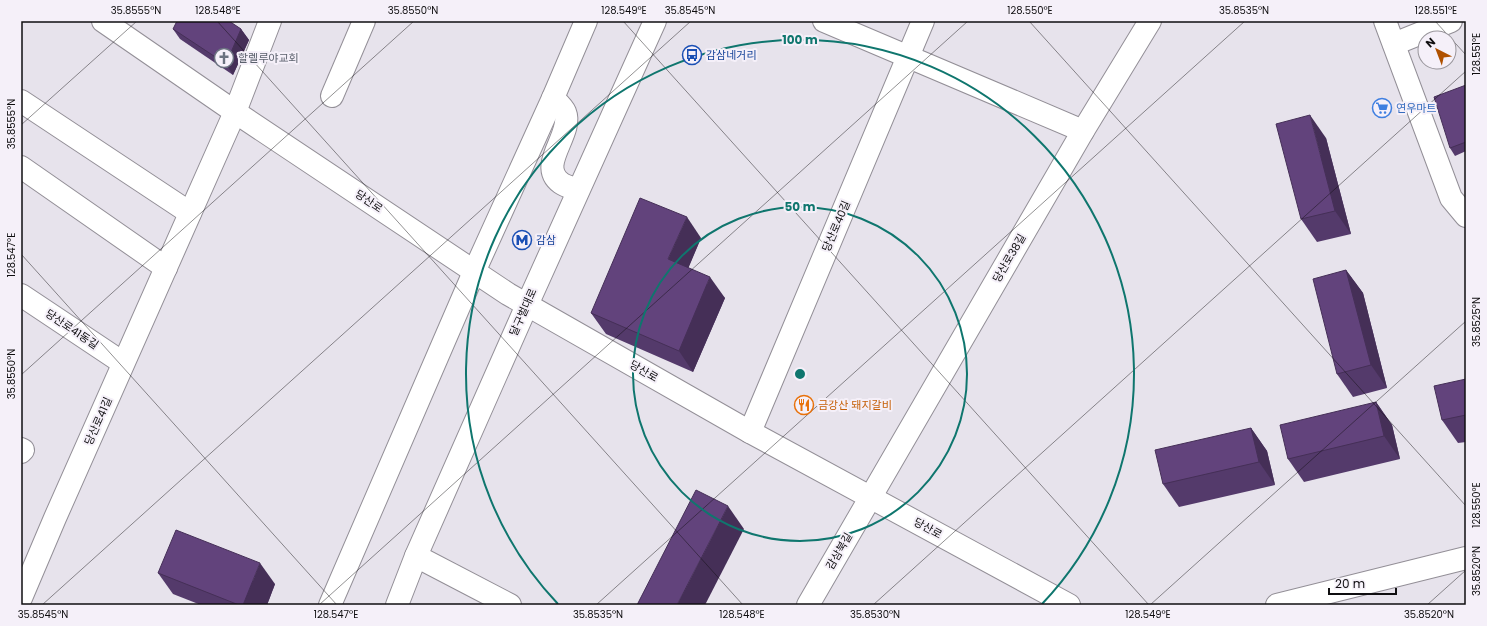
<svg xmlns="http://www.w3.org/2000/svg" width="1487" height="626" viewBox="0 0 1487 626" font-family="Poppins,'Noto Sans KR',sans-serif">
	<style>
		.lines { fill: none; stroke-linecap: round; stroke-linejoin: round }
		.minor-casing { stroke: #938f97; stroke-width: 24 }
		.major-casing { stroke: #938f97; stroke-width: 24 }
		.minor { stroke: #fff; stroke-width: 22 }
		.major { stroke: #fff; stroke-width: 22 }
		.wall { fill: #543a6b }
		.shaded-wall { fill: #452f57 }
		.building { fill: #62437c; stroke: #452f57 }
		.ticks { fill: none; stroke: #0f0e10; stroke-width: 1; stroke-opacity: 0.45 }
		.ring { fill: none; stroke: #0f766e; stroke-width: 2 }
		.labels { text-anchor: middle; dominant-baseline: central; stroke-width: 4; stroke-linejoin: round; paint-order: stroke }
		.transit-label { font-size: 11px; fill: #164399; stroke: #f5f0f9; text-anchor: start }
		.worship-label { font-size: 11px; fill: #5b616d; stroke: #f5f0f9; text-anchor: start }
		.shop-label { font-size: 11px; fill: #366cbe; stroke: #f5f0f9; text-anchor: start }
		.street-label { font-size: 11px; fill: #0f0e10; stroke: #f5f0f9 }
		.food-label { font-size: 11px; fill: #c56008; stroke: #f5f0f9; text-anchor: start }
		.centre { fill: #0f766e; stroke: #f5f0f9; stroke-width: 2 }
		.ring-label { font-size: 12px; text-anchor: middle; font-weight: bold; fill: #0f766e; stroke: #f5f0f9; stroke-width: 4; stroke-linejoin: round; paint-order: stroke }
		.neatline { fill: none; stroke: #0f0e10; stroke-width: 1.5 }
		.ticks-label { font-size: 10px; text-anchor: middle; fill: #0f0e10 }
	</style>
	<rect width="100%" height="100%" fill="#e7e3ec"/>
	<g class="lines">
		<g class="minor-casing">
			<g id="minor">
				<polyline points="824,21 1083,131"/>
				<polyline points="1385,21 1451,198 1466,216"/>
				<polyline points="1394,44 1451,21"/>
				<polyline points="332,96 364,21"/>
				<polyline points="21,101 190,213"/>
				<polyline points="21,167 166,268"/>
				<polyline points="21,295 123,363"/>
				<polyline points="750,432 923,21"/>
				<polyline points="21,449 23,450 21,452"/>
				<polyline points="416,556 510,605"/>
				<polyline points="21,598 55,518 235,112 270,21"/>
				<polyline points="808,605 1083,131 1150,21"/>
			</g>
		</g>
		<g class="major-casing">
			<g id="major">
				<polyline points="103,21 235,112 508,294 750,432 1069,605"/>
				<path d="M553,98C557,102 563,107 565,112C574,134 536,165 561,183C565,186 573,188 578,190"/>
				<polyline points="330,605 474,272 553,98 586,21"/>
				<polyline points="397,605 416,556 527,305 655,21"/>
				<polyline points="1277,605 1466,558"/>
			</g>
		</g>
		<use href="#minor" class="minor"/>
		<use href="#major" class="major"/>
	</g>
	<g class="wall">
		<polygon points="173,29 241,29 249,40 233,75 180,39"/>
		<polygon points="1466,85 1466,151 1455,156 1450,148"/>
		<polygon points="1326,138 1351,234 1317,242 1301,219"/>
		<polygon points="701,238 688,268 725,298 693,372 606,334 591,313"/>
		<polygon points="1346,270 1363,293 1387,388 1353,397 1337,374"/>
		<polygon points="1466,379 1466,442 1458,443 1442,420"/>
		<polygon points="1376,402 1392,425 1400,459 1304,482 1288,459"/>
		<polygon points="1251,428 1267,451 1275,485 1179,507 1163,484"/>
		<polygon points="158,573 275,584 267,605 201,605 173,594"/>
	</g>
	<g class="shaded-wall">
		<polygon points="241,29 249,40 233,75 226,64"/>
		<polygon points="1310,115 1326,138 1351,234 1335,211"/>
		<polygon points="687,217 701,238 683,281 668,259"/>
		<polygon points="1346,270 1363,293 1387,388 1371,365"/>
		<polygon points="710,277 725,298 693,372 679,351"/>
		<polygon points="1376,402 1392,425 1400,459 1384,436"/>
		<polygon points="1251,428 1267,451 1275,485 1259,462"/>
		<polygon points="728,506 744,529 705,605 677,605"/>
		<polygon points="260,563 275,584 267,605 243,605"/>
	</g>
	<g class="building">
		<polygon points="177,21 229,21 241,29 226,64 173,29"/>
		<polygon points="1466,85 1466,142 1450,148 1434,97"/>
		<polygon points="1310,115 1335,211 1301,219 1276,124"/>
		<polygon points="640,198 687,217 668,259 710,277 679,351 591,313"/>
		<polygon points="1346,270 1371,365 1337,374 1313,279"/>
		<polygon points="1466,379 1466,415 1442,420 1434,386"/>
		<polygon points="1376,402 1384,436 1288,459 1280,425"/>
		<polygon points="1251,428 1259,462 1163,484 1155,450"/>
		<polygon points="696,490 728,506 677,605 637,605"/>
		<polygon points="176,530 260,563 243,605 239,605 158,573"/>
	</g>
	<path class="ticks" d="M217,21L743,605M623,21L1149,605M1029,21L1466,506M1435,21L1466,55M21,125L137,21M21,254L337,605M21,375L414,21M42,605L691,21M319,605L968,21M596,605L1245,21M873,605L1466,71M1150,605L1466,321M1427,605L1466,570"/>
	<g class="ring">
		<circle cx="800" cy="374" r="167"/>
		<path d="M558 604A334 334 0 1 1 1042 604"/>
	</g>
	<defs>
		<g id="bus-ring" transform="scale(1)"><circle r="9.5" fill="#f5f0f9" stroke="#1a4fb4" stroke-width="1.5"/><path d="M-5-6H5V4H4V6H2V4H-2V6H-4V4H-5ZM-3.5-4V0h7V-4ZM-3.5 1.2v1.5H-2V1.2ZM2 1.2v1.5H3.5V1.2Z" fill="#1a4fb4"/></g>
		<g id="church-ring" transform="scale(1)"><circle r="9.5" fill="#f5f0f9" stroke="#6b7280" stroke-width="1.5"/><path d="M-1.2-6h2.4v3.5h3.3v2.4h-3.3V6h-2.4V-.1h-3.3v-2.4h3.3Z" fill="#6b7280"/></g>
		<g id="supermarket-ring" transform="scale(1)"><circle r="9.5" fill="#f5f0f9" stroke="#3f7fe0" stroke-width="1.5"/><path d="M-6-5.5h2.5l.6 2H6L4.5 2H-2.5L-4.4-4H-6ZM-1.5 3.2a1.3 1.3 0 1 0 .1 0ZM3 3.2a1.3 1.3 0 1 0 .1 0Z" fill="#3f7fe0"/></g>
		<g id="metro-ring" transform="scale(1)"><circle r="9.5" fill="#f5f0f9" stroke="#1a4fb4" stroke-width="1.5"/><path d="M-5.5 5V-5H-3L0 0L3-5H5.5V5H3V-.5L0 4L-3-.5V5Z" fill="#1a4fb4"/></g>
		<g id="restaurant-ring" transform="scale(1)"><circle r="9.5" fill="#f5f0f9" stroke="#e8710a" stroke-width="1.5"/><path d="M-5-6h1v4h1v-4h1v4h1v-4h1v5L-1.5 .5V6h-2V.5L-5-1ZM5-6V6H3V1.5H1.5Q1.5-4 5-6Z" fill="#e8710a"/></g>
	</defs>
	<g fill-rule="evenodd">
		<use href="#bus-ring" x="692" y="55"/>
		<use href="#church-ring" x="224" y="58"/>
		<use href="#supermarket-ring" x="1382" y="108"/>
		<use href="#metro-ring" x="522" y="240"/>
		<use href="#restaurant-ring" x="804" y="405"/>
	</g>
	<g class="labels">
		<g class="transit-label">
			<text x="706" y="55">감삼네거리</text>
			<text x="536" y="240">감삼</text>
		</g>
		<g class="worship-label">
			<text x="238" y="58">할렐루야교회</text>
		</g>
		<g class="shop-label">
			<text x="1396" y="108">연우마트</text>
		</g>
		<g class="street-label">
			<text transform="translate(369 201) rotate(34)">당산로</text>
			<text transform="translate(836 226) rotate(-67)">당산로40길</text>
			<text transform="translate(1009 258) rotate(-60)">당산로38길</text>
			<text transform="translate(523 312) rotate(-66)">달구벌대로</text>
			<text transform="translate(72 329) rotate(34)">당산로41동길</text>
			<text transform="translate(644 371) rotate(30)">당산로</text>
			<text transform="translate(98 421) rotate(-66)">당산로41길</text>
			<text transform="translate(928 528) rotate(29)">당산로</text>
			<text transform="translate(839 551) rotate(-60)">감삼북길</text>
		</g>
		<g class="food-label">
			<text x="818" y="405">금강산 돼지갈비</text>
		</g>
	</g>
	<circle cx="800" cy="374" r="6" class="centre"/>
	<g class="ring-label">
		<text x="800" y="44">100 m</text>
		<text x="800" y="211">50 m</text>
	</g>
	<rect width="1487" height="626" fill="none" stroke="#f5f0f9" stroke-width="44"/>
	<g transform="translate(1437 50) rotate(318)"><circle r="19" fill="#f5f0f9" stroke="#99969c"/>
	<path d="M0-3L7 15L0 10L-7 15Z" fill="#af5100"/>
	<text y="-6" font-size="11" font-weight="bold" text-anchor="middle" fill="#0f0e10">N</text>
	</g>
	<path d="M1329 588v6h67v-6" fill="none" stroke="#0f0e10" stroke-width="2"/>
	<text x="1335" y="588" font-size="12" fill="#0f0e10" stroke="#f5f0f9" stroke-width="3" paint-order="stroke">20 m</text>
	<rect x="22" y="22" width="1443" height="582" class="neatline"/>
	<g class="ticks-label">
		<text x="136" y="14">35.8555°N</text>
		<text x="218" y="14">128.548°E</text>
		<text x="413" y="14">35.8550°N</text>
		<text x="624" y="14">128.549°E</text>
		<text x="690" y="14">35.8545°N</text>
		<text x="1030" y="14">128.550°E</text>
		<text x="1244" y="14">35.8535°N</text>
		<text x="1436" y="14">128.551°E</text>
		<text transform="translate(1476 54) rotate(-90)" y="4">128.551°E</text>
		<text transform="translate(11 124) rotate(-90)" y="4">35.8555°N</text>
		<text transform="translate(11 255) rotate(-90)" y="4">128.547°E</text>
		<text transform="translate(1476 322) rotate(-90)" y="4">35.8525°N</text>
		<text transform="translate(11 374) rotate(-90)" y="4">35.8550°N</text>
		<text transform="translate(1476 505) rotate(-90)" y="4">128.550°E</text>
		<text transform="translate(1476 571) rotate(-90)" y="4">35.8520°N</text>
		<text x="43" y="618">35.8545°N</text>
		<text x="336" y="618">128.547°E</text>
		<text x="598" y="618">35.8535°N</text>
		<text x="742" y="618">128.548°E</text>
		<text x="875" y="618">35.8530°N</text>
		<text x="1148" y="618">128.549°E</text>
		<text x="1429" y="618">35.8520°N</text>
	</g>
</svg>
